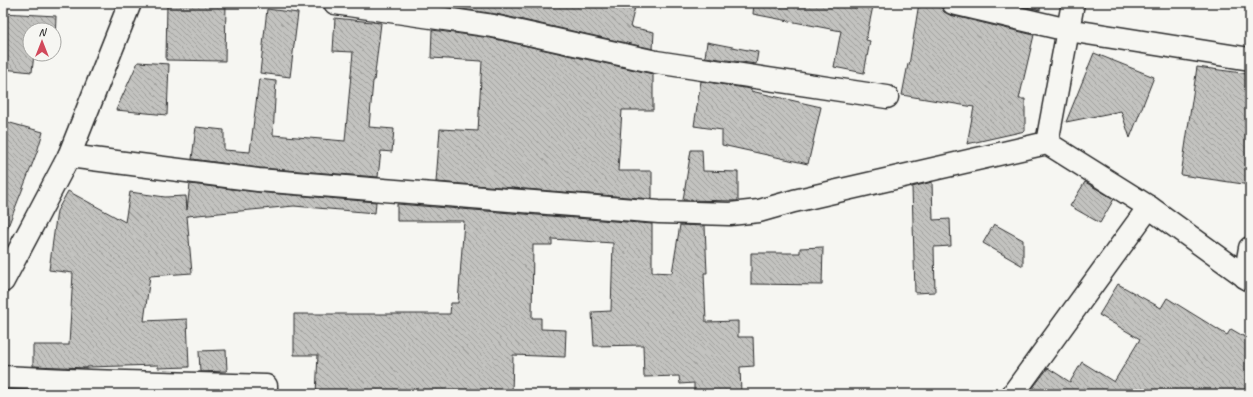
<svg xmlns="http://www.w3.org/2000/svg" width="1253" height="397" viewBox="0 0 1253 397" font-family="Caveat,sans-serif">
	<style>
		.building { fill: url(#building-back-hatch); stroke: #2b2b2b }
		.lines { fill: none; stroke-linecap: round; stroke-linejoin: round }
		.minor-casing { stroke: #2b2b2b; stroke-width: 25 }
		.minor { stroke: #f6f6f2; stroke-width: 22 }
	</style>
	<defs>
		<pattern id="building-back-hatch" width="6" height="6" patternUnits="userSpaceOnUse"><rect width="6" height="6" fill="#c3c3c0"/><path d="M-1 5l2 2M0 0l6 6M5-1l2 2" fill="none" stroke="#9f9f9c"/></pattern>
	</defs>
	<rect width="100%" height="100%" fill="#f6f6f2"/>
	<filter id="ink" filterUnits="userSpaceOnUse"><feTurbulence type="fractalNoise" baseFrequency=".025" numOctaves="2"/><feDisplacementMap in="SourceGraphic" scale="8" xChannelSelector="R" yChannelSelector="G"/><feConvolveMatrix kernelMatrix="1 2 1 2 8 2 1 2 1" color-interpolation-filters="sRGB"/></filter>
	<g filter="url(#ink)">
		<g class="building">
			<polygon points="167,3 226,3 225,61 166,60"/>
			<polygon points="433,3 636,3 630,27 654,32 653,49 496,14 433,5"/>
			<polygon points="754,3 857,3 873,6 866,40 870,41 864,73 834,67 841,31 753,14"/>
			<polygon points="919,3 941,3 941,7 944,12 950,15 1034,35 1019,99 1025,99 1025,131 967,144 974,107 902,95 908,64 909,65"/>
			<polygon points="1008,3 1041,3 1040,10"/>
			<polygon points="267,9 298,13 290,77 260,73"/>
			<polygon points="3,13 56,16 55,42 54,42 54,30 30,30 30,54 34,54 32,72 3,69 5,39 3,39"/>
			<polygon points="335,18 381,23 374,81 373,81 369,127 394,129 392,152 381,151 378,177 259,168 192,159 196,127 224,130 224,150 250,152 259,79 276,81 273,135 345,141 353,52 333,51"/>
			<polygon points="432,30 491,38 653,74 653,110 622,110 618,171 652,171 652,199 436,182 440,129 478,131 482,61 431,58"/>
			<polygon points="707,42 758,52 756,64 705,57"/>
			<polygon points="1094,53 1154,77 1130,138 1121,111 1066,122"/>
			<polygon points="138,62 169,64 167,115 116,110"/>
			<polygon points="1197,67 1250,74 1250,185 1181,175"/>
			<polygon points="701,81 751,89 751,91 821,107 808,164 722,145 722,130 694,126"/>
			<polygon points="3,121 43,132 37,152 5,234 3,234"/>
			<polygon points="691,150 702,150 703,171 738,172 738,201 683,200"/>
			<polygon points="932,182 933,220 950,219 951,246 934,247 935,292 915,293 912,187"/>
			<polygon points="1085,182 1114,199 1100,223 1070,206"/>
			<polygon points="190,184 257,192 376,202 375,213 294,206 187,216 192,273 150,276 144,321 187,319 189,367 158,368 158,365 87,367 87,368 33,366 33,345 69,345 73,273 49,270 57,211 68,191 125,222 130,192 165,197 186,196 187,210"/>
			<polygon points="397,204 652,224 652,272 672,273 680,225 705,226 707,273 704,273 706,322 738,321 738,337 753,337 754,366 740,367 741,393 694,394 694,383 680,384 679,376 644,377 643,345 594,346 592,312 611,311 613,243 552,239 552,245 533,245 532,318 541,318 541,329 566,330 565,357 513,355 512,394 316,394 318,355 294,355 294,314 450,314 451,303 458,303 464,221 397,221"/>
			<polygon points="994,224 1023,240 1023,266 983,243"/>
			<polygon points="823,247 822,285 751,284 751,253 800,253 800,248"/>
			<polygon points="1118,284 1161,308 1167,298 1227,335 1231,329 1250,340 1250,394 1028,394 1048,368 1070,382 1082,362 1114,382 1140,339 1099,315"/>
			<polygon points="226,350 227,371 200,372 199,351"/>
		</g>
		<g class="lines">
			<g class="minor-casing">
				<g id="minor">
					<polyline points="335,3 493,26 656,62 887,97"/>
					<polyline points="953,3 1068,30 1250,59"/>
					<polyline points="1047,143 1073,3"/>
					<polyline points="69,156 258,180 659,212 730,214 759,211 794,201 1047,143 1149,207"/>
					<polyline points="1245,277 1250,248"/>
					<polyline points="3,281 69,156 130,3"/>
					<polyline points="3,377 89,381 266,386 266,394"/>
					<polyline points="1013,394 1149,207 1250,280"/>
				</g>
			</g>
			<use href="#minor" class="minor"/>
		</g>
	</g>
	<rect width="1253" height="397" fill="none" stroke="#f6f6f2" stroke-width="16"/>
	<rect x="8" y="8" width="1237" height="381" fill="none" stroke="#2b2b2b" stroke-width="1.5" filter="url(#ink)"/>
	<g transform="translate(42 42)"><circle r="19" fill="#f6f6f2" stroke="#a5a5a2"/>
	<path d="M0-3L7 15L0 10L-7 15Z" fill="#d1495b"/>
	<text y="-6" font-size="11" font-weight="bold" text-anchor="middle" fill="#2b2b2b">N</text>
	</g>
</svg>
